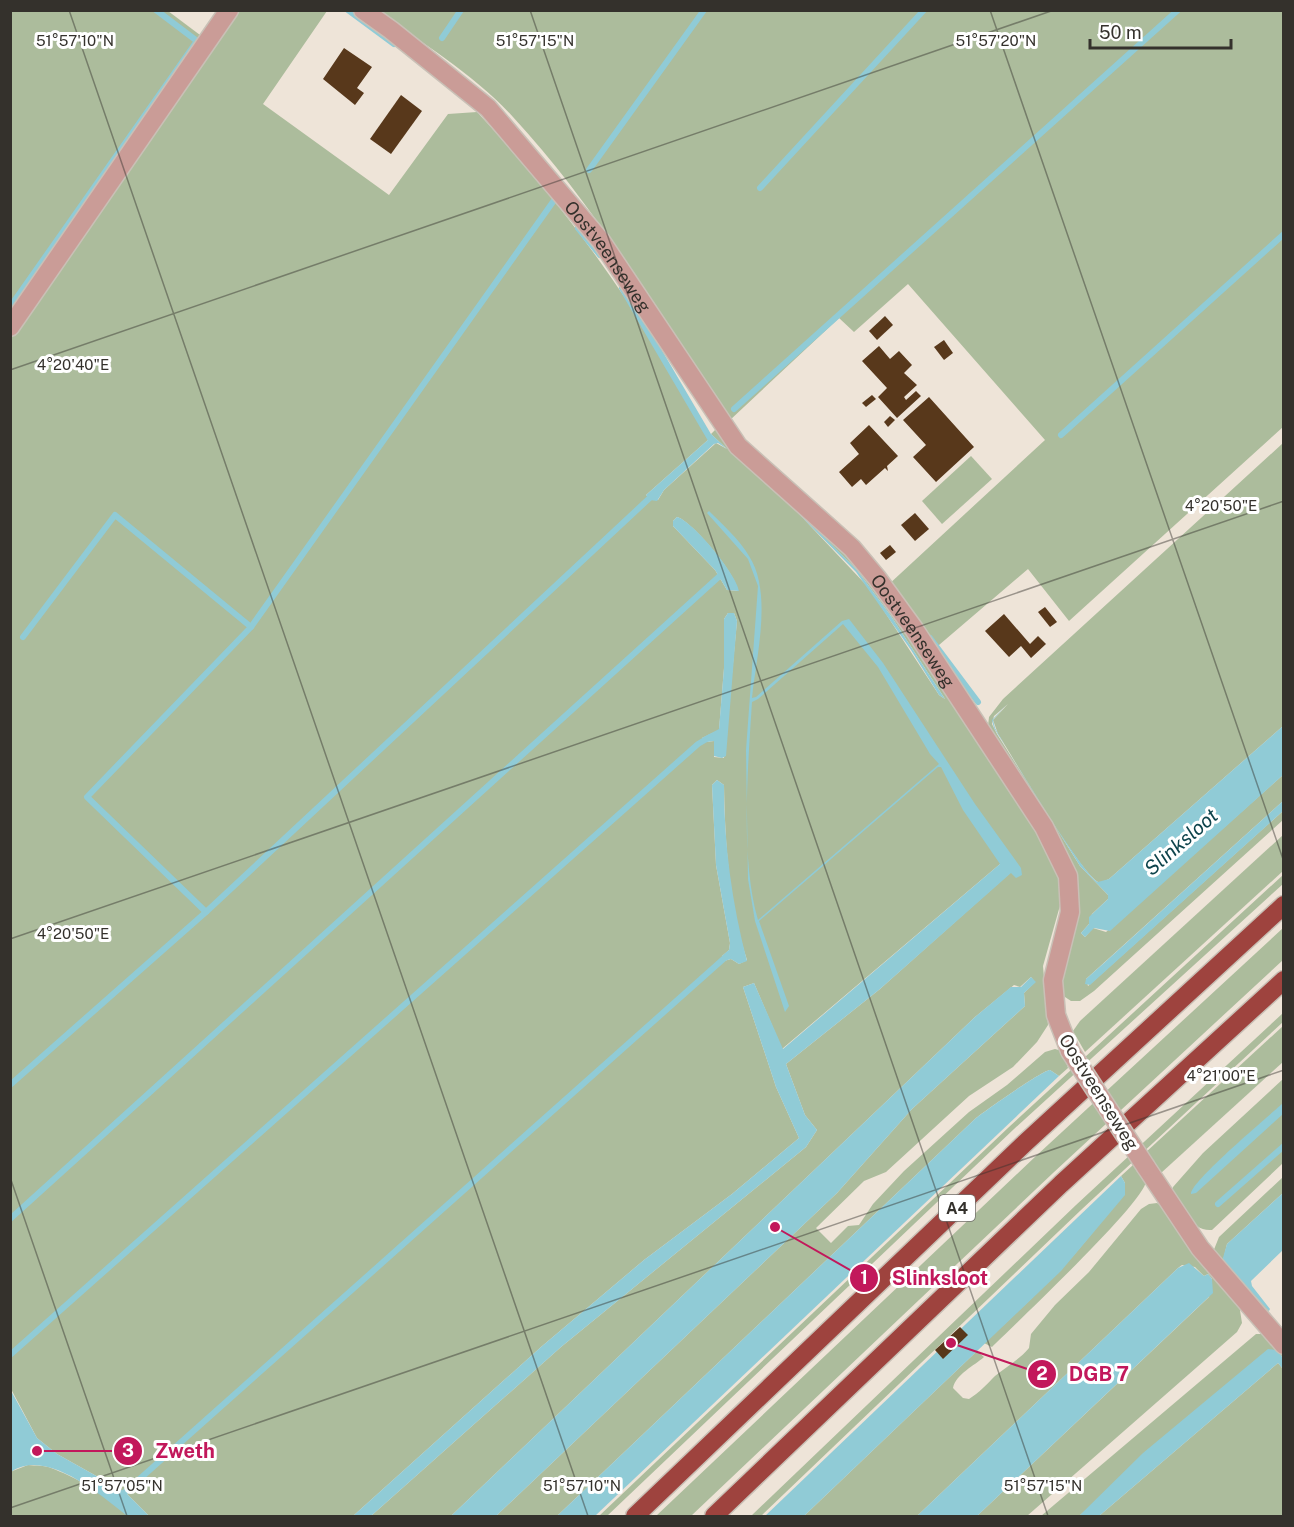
<svg xmlns="http://www.w3.org/2000/svg" width="1294" height="1527" viewBox="0 0 1294 1527" font-family="'Public Sans',sans-serif">
	<style>
		.green { fill: #acbc9c; fill-rule: evenodd }
		.water { fill: #90cbd6; fill-rule: evenodd }
		.lines { fill: none; stroke-linecap: round; stroke-linejoin: round }
		.stream { stroke: #90cbd6; stroke-width: 6 }
		.building { fill: #58381b }
		.minor-casing { stroke: #c9c0b6; stroke-width: 21 }
		.highway-casing { stroke: #c9c0b6; stroke-width: 21 }
		.minor { stroke: #ca9c97; stroke-width: 18 }
		.highway { stroke: #9e433e; stroke-width: 18 }
		.minor-bridge-casing { stroke: #c9c0b6; stroke-width: 21; stroke-linecap: butt }
		.minor-bridge { stroke: #ca9c97; stroke-width: 18 }
		.ticks { fill: none; stroke: #34312c; stroke-width: 1.5; stroke-opacity: 0.45 }
		.labels { text-anchor: middle; dominant-baseline: central; stroke-width: 6; stroke-linejoin: round; paint-order: stroke }
		.shield { fill: #fff; stroke: #716f6b; stroke-width: 1.5 }
		.shield-label { font-size: 16px; font-weight: bold; fill: #34312c }
		.street-label { font-size: 18px; fill: #34312c; stroke: #fff }
		.water-label { font-size: 20px; font-style: italic; fill: #0e444c; stroke: #fff }
		.ticks-label { font-size: 15px; text-anchor: middle; fill: #34312c; stroke: #fff; stroke-width: 6; stroke-linejoin: round; paint-order: stroke }
		.leader { fill: none; stroke: #c2185b; stroke-width: 2 }
		.callout-dot { fill: #c2185b; stroke: #fff; stroke-width: 2 }
		.mark-label { font-size: 18px; text-anchor: middle; font-weight: bold; fill: #fff }
		.callout-label { font-size: 20px; text-anchor: middle; font-weight: bold; fill: #c2185b; stroke: #fff; stroke-width: 6; stroke-linejoin: round; paint-order: stroke }
	</style>
	<rect width="100%" height="100%" fill="#eee4d8"/>
	<g class="green">
		<path d="M273,10L327,11L263,104L389,195L448,114L477,112C570,210 646,320 709,439L646,495L650,499L658,500L664,490L716,443L727,449L711,434L718,427C724,436 727,449 735,455L739,452L744,453L861,565L896,611L947,689L949,697L1000,770L1045,838L1058,864L1061,877V902L1043,966L1048,1025L1037,1042L1013,1067L969,1096L886,1172L864,1181L816,1228L831,1243L848,1226L859,1225L873,1204L904,1171L969,1112L1007,1085L1045,1052L1055,1049L1062,1051L1068,1068L1059,1076L1050,1070C1043,1070 986,1110 976,1118L557,1516H496L837,1193L912,1109L1025,1006L1024,993L1035,982L1031,977L1020,987L1014,985L975,1017L451,1516H371L561,1347L806,1147L817,1130L805,1115L786,1064L880,989L1011,872L1000,864L782,1049L754,983L743,987L776,1087L799,1138L732,1194L644,1260L541,1347L353,1516H149L125,1492L57,1454L37,1438L11,1389V335L235,11ZM783,497L857,570L891,616L945,699L939,695L869,588ZM677,517C692,521 737,575 738,591L727,590L715,570L673,526V521ZM728,613H734L737,621L724,758L714,757V741L706,742L702,738L719,730L724,668V619ZM717,780L724,785C725,844 729,904 747,960L739,964L731,959L724,961L722,956L729,950L730,943L716,865L712,785Z"/>
		<polygon points="11,11 168,11 204,38 11,312"/>
		<path d="M378,11H1283V427L1069,621L1028,569L932,651L887,586L1045,440L908,284L854,332L839,318L729,421C661,317 598,209 513,117C475,75 423,44 378,11Z"/>
		<path d="M1283,443V726L1109,879L1100,883C1082,877 1013,757 998,734L993,720L1008,704L994,716L992,724L997,734L1080,866L1108,895V899L1092,914L1089,924L1081,933L1085,937L1093,928L1106,932L1283,775V801L1086,979L1088,986L1283,811V820L1094,991L1080,1001H1071L1062,995L1060,983C1070,945 1086,908 1074,868L988,726L989,717L1003,699Z"/>
		<polygon points="971,456 992,479 942,524 922,501"/>
		<polygon points="1283,835 1283,871 1085,1052 1073,1031 1080,1021"/>
		<polygon points="1283,875 1283,884 1014,1129 607,1516 599,1516 1009,1127"/>
		<polygon points="1283,928 1283,960 1053,1173 691,1516 656,1516 1036,1156"/>
		<polygon points="1283,1013 1283,1022 1081,1210 761,1516 751,1516 1076,1205"/>
		<polygon points="1283,1026 1283,1062 1161,1173 1145,1153"/>
		<path d="M1283,1079V1163L1212,1230C1191,1232 1181,1205 1172,1190L1173,1187L1203,1153Z"/>
		<path d="M1133,1165L1146,1181C1146,1201 1014,1325 992,1347L984,1343C1036,1294 1091,1247 1125,1183L1121,1176Z"/>
		<polygon points="1283,1177 1283,1193 1227,1244 1223,1261 1269,1311 1264,1315 1213,1252 1219,1237"/>
		<path d="M1157,1203L1163,1207L1239,1304L1242,1323L1237,1332L1027,1516H977L1209,1297L1212,1279L1208,1274L1204,1276L1195,1267L1182,1265L1178,1268L917,1516H804L977,1351L984,1357C974,1366 956,1374 953,1388L963,1398L969,1399C979,1393 987,1384 995,1376C1007,1366 1019,1360 1029,1348L1031,1334L1055,1305L1089,1272L1141,1209L1149,1204Z"/>
		<polygon points="1256,1334 1263,1334 1283,1351 1283,1358 1277,1350 1079,1516 1041,1516"/>
		<polygon points="1278,1363 1283,1369 1283,1516 1099,1516"/>
		<path d="M28,1465C36,1466 44,1465 51,1468C71,1475 116,1499 127,1516H11L10,1472Z"/>
	</g>
	<g class="water">
		<polygon points="711,434 727,449 718,443 714,444 664,490 657,501 650,500 646,495 709,439 707,436"/>
		<polygon points="736,457 788,501 857,570 891,616 945,699 939,695 911,650 856,572 782,497"/>
		<path d="M709,511C723,525 739,539 749,556C773,593 756,657 752,698L756,697L842,621L849,619L883,663L975,804L1021,868L1022,875L1016,878L1011,873L880,989L786,1064L805,1115L817,1130L806,1147L561,1347L371,1516H353L541,1347L644,1260L732,1194L799,1138L776,1087L743,987L754,983L783,1049L1000,864L963,810L941,767H938L759,921L789,1006L785,1012L755,921L748,879L746,750L758,586L748,559L707,513ZM843,624L878,667L930,754L939,764L758,920C740,858 748,766 752,702L758,699Z"/>
		<path d="M677,517C693,521 737,575 739,591L727,590L715,570L673,526V521Z"/>
		<polygon points="728,613 734,613 737,621 726,756 722,758 714,756 714,741 706,742 702,738 719,729 724,668 724,619"/>
		<path d="M1007,704L993,720L995,728C1007,750 1083,875 1098,882L1109,879L1283,726V775L1110,931L1094,928L1085,937L1081,933L1089,924V917L1108,899V895L1080,866L994,728L992,720Z"/>
		<path d="M717,780L724,785C724,845 732,903 747,961L739,964L731,959L724,961L722,956L729,950L730,943L716,865L712,785Z"/>
		<polygon points="1283,801 1283,811 1090,985 1085,984 1086,979 1104,963"/>
		<polygon points="1031,977 1036,982 1024,993 1025,1006 912,1109 837,1193 496,1516 451,1516 975,1017 1011,987 1021,987"/>
		<path d="M1050,1070L1059,1076L595,1516H557L976,1118C986,1110 1043,1070 1050,1070Z"/>
		<path d="M1283,1103V1114L1196,1193L1191,1194C1190,1182 1270,1115 1283,1103Z"/>
		<polygon points="1121,1176 1125,1183 1125,1195 1061,1271 804,1516 765,1516"/>
		<polygon points="1283,1193 1283,1250 1251,1281 1252,1286 1270,1309 1269,1311 1222,1261 1227,1244"/>
		<polygon points="1189,1263 1204,1276 1208,1274 1212,1279 1213,1293 977,1516 917,1516 1178,1268"/>
		<polygon points="1268,1349 1277,1350 1283,1358 1283,1369 1278,1363 1099,1516 1079,1516 1143,1453"/>
		<path d="M10,1389L37,1438L57,1454L125,1492L149,1516C143,1517 131,1518 126,1515C101,1495 45,1447 11,1472Z"/>
	</g>
	<g class="lines">
		<g class="stream">
			<polyline points="348,10 394,44"/>
			<polyline points="442,38 461,10"/>
			<polyline points="589,170 704,10"/>
			<polyline points="760,188 924,10"/>
			<polyline points="578,228 600,255"/>
			<polyline points="622,288 711,440"/>
			<polyline points="10,307 197,41 156,10"/>
			<polyline points="734,409 1178,10"/>
			<polyline points="1061,435 1284,234"/>
			<polyline points="251,627 555,199"/>
			<polyline points="23,637 115,515 251,627 87,797 206,912"/>
			<polyline points="930,638 978,702"/>
			<polyline points="10,1085 206,912 655,493"/>
			<polyline points="1218,1204 1284,1146"/>
			<polyline points="10,1219 723,573"/>
			<polyline points="10,1355 698,744 710,737"/>
			<polyline points="125,1492 729,954"/>
		</g>
	</g>
	<g class="building">
		<polygon points="344,48 372,67 357,88 364,93 355,105 323,79"/>
		<polygon points="401,95 422,111 391,154 370,139"/>
		<polygon points="885,316 893,325 877,340 869,331"/>
		<polygon points="944,340 953,353 944,360 934,347"/>
		<polygon points="879,346 890,359 899,351 912,365 904,373 917,385 904,397 906,400 916,391 921,396 897,418 878,397 887,388 862,361"/>
		<polygon points="872,395 876,399 866,407 862,403"/>
		<polygon points="929,397 974,447 936,482 913,457 926,445 903,420"/>
		<polygon points="890,416 895,420 888,427 884,422"/>
		<polygon points="869,425 898,456 887,466 888,471 885,468 866,485 861,479 852,487 839,472 859,454 850,443"/>
		<polygon points="915,513 929,529 915,541 901,525"/>
		<polygon points="890,545 896,552 886,560 880,553"/>
		<polygon points="1045,607 1057,622 1050,627 1038,612"/>
		<polygon points="1004,614 1030,644 1038,636 1046,644 1031,658 1021,646 1009,657 985,631"/>
		<polygon points="960,1327 968,1335 943,1359 935,1350"/>
	</g>
	<g class="lines">
		<g class="minor-casing">
			<g id="minor">
				<path id="s1" d="M363,10L391,30L488,108L601,241L738,446L852,548L877,578L914,629L1044,827L1068,876L1070,912L1053,980L1056,1015L1070,1051"/>
				<polyline points="10,327 229,10"/>
				<polyline points="1146,1167 1200,1248 1284,1345"/>
			</g>
		</g>
		<g class="highway-casing">
			<g id="highway">
				<polyline points="635,1516 1025,1143 1284,905"/>
				<polyline points="714,1516 1061,1184 1284,980"/>
			</g>
		</g>
		<use href="#minor" class="minor"/>
		<use href="#highway" class="highway"/>
		<g class="minor-bridge-casing">
			<polyline id="minor-bridge" points="1070,1051 1146,1167"/>
		</g>
		<use href="#minor-bridge" class="minor-bridge"/>
	</g>
	<path class="ticks" d="M69,10L588,1516M530,10L1048,1516M990,10L1284,862M10,370L1054,10M10,939L1284,501M10,1177L127,1516M10,1508L1284,1070"/>
	<g class="labels">
		<rect class="shield" x="939" y="1195" width="36" height="26" rx="4.5"/>
		<g class="shield-label">
			<text x="957" y="1208">A4</text>
		</g>
		<g class="street-label">
			<text stroke="none"><textPath href="#s1" startOffset="350">Oostveenseweg</textPath></text>
			<text stroke="none"><textPath href="#s1" startOffset="836">Oostveenseweg</textPath></text>
			<text transform="translate(1099 1092) rotate(58)">Oostveenseweg</text>
		</g>
		<g class="water-label">
			<text transform="translate(1181 842) rotate(-41)">Slinksloot</text>
		</g>
	</g>
	<g class="ticks-label">
		<text x="75" y="46">51°57'10"N</text>
		<text x="535" y="46">51°57'15"N</text>
		<text x="996" y="46">51°57'20"N</text>
		<text x="73" y="370">4°20'40"E</text>
		<text x="1221" y="511">4°20'50"E</text>
		<text x="73" y="939">4°20'50"E</text>
		<text x="1221" y="1081">4°21'00"E</text>
		<text x="122" y="1491">51°57'05"N</text>
		<text x="582" y="1491">51°57'10"N</text>
		<text x="1043" y="1491">51°57'15"N</text>
	</g>
	<path class="leader" d="M775 1227L864 1278M951 1343L1042 1374M37 1451L128 1451"/>
	<g class="callout-dot">
		<circle cx="775" cy="1227" r="6"/>
		<circle cx="951" cy="1343" r="6"/>
		<circle cx="37" cy="1451" r="6"/>
		<circle cx="864" cy="1278" r="15"/>
		<circle cx="1042" cy="1374" r="15"/>
		<circle cx="128" cy="1451" r="15"/>
	</g>
	<g class="mark-label">
		<text x="864" y="1284">1</text>
		<text x="1042" y="1380">2</text>
		<text x="128" y="1457">3</text>
	</g>
	<g class="callout-label">
		<text x="940" y="1285">Slinksloot</text>
		<text x="1099" y="1381">DGB 7</text>
		<text x="185" y="1458">Zweth</text>
	</g>
	<rect width="1294" height="1527" fill="none" stroke="#34312c" stroke-width="24"/>
	<path d="M1090 39v9h141v-9" fill="none" stroke="#34312c" stroke-width="3"/>
	<text x="1099" y="39" font-size="18" fill="#34312c" stroke="#ffffff" stroke-width="4.5" paint-order="stroke">50 m</text>
</svg>
